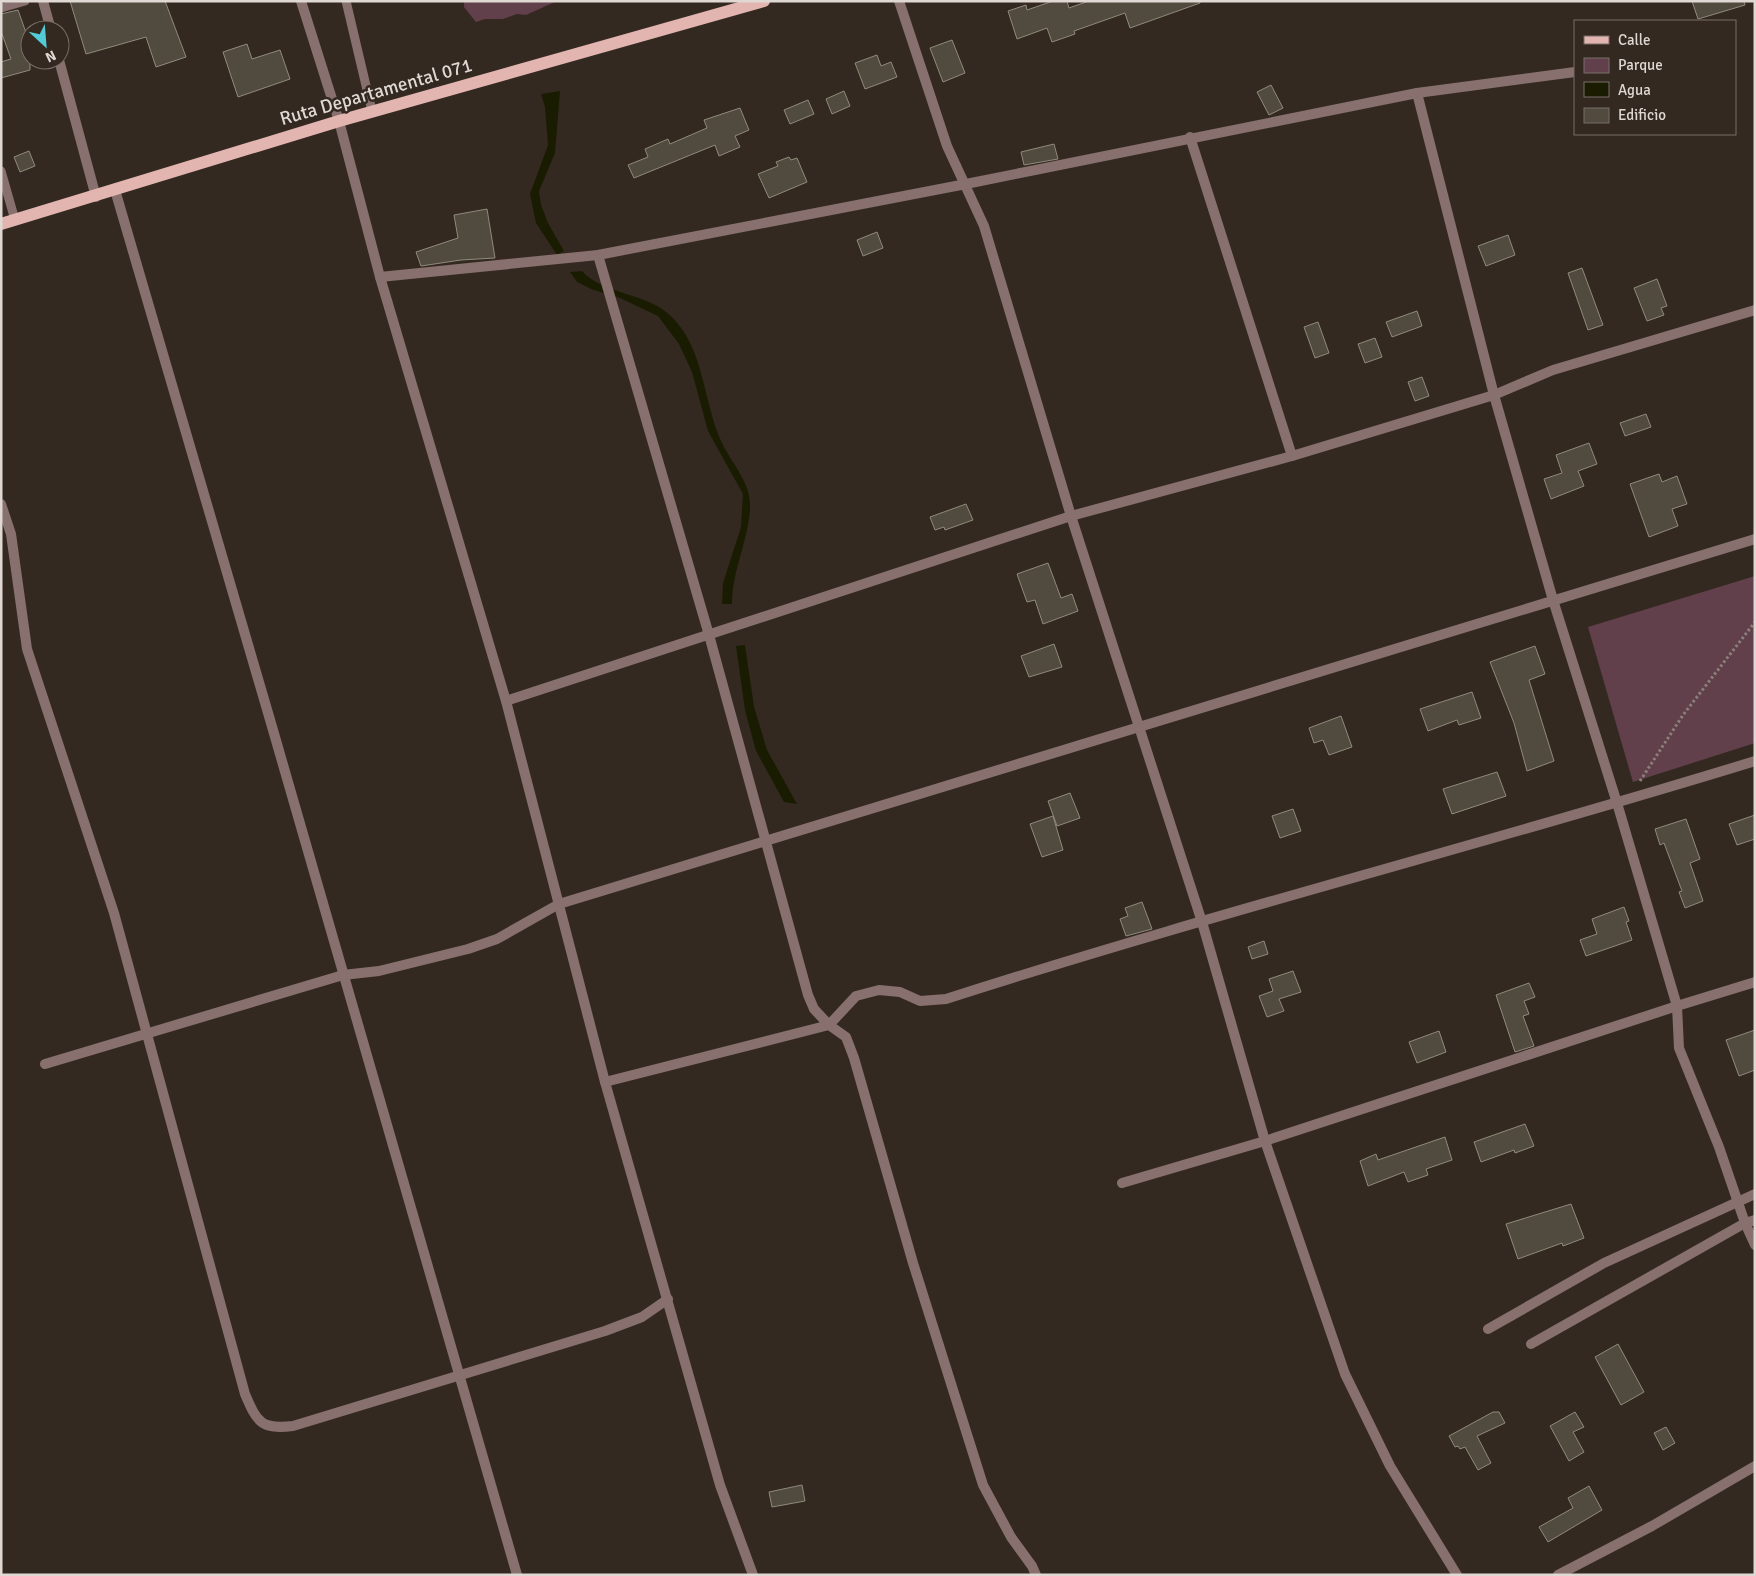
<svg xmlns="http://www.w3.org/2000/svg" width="1756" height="1576" viewBox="0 0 1756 1576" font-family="Signika,sans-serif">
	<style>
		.green { fill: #61404c }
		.water { fill: #191c00 }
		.building { fill: #514b3f; stroke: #908a7c }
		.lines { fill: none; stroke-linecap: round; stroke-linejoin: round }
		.path { stroke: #8a817b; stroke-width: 3; stroke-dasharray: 2.5 2.5; stroke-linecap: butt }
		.lane { stroke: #87706e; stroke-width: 9 }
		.street { stroke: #87706e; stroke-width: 10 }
		.primary { stroke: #e3b5b0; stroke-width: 12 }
		.labels { text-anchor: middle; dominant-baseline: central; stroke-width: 5; stroke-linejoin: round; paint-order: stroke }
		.street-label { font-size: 19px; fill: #dfd8d3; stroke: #342921 }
	</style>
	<rect width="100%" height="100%" fill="#342921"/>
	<g class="green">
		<polygon points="464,1 557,1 526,15 517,14 503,19 485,19 476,22 464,7"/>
		<polygon points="1755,576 1755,743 1633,782 1588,627"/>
	</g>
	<g class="water">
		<polygon points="560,91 555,153 539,191 541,205 548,223 564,251 557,255 536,223 530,194 548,145 545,107 541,94"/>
		<path d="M582,271C603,295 647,292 672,317C705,350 703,403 722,443C731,462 750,482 750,504C750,538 732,569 732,604H722L723,583L741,527L743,494L708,431L692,372L679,344L658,316L620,298L591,289L577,282L570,272Z"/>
		<polygon points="745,645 754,707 767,750 797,804 784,802 756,751 745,710 736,646"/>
	</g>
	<g class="building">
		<polygon points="70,1 165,1 186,57 156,67 146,37 86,54"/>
		<polygon points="1053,1 1067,1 1069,8 1089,1 1200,1 1200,3 1130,28 1125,13 1074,31 1075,34 1052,42 1047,28 1017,39 1008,11 1026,5 1027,10"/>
		<polygon points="1692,1 1744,1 1745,5 1698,19"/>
		<polygon points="18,10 30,44 30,70 1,78 1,62 11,59 1,31 1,14"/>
		<polygon points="952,40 965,73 943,82 930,48"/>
		<polygon points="247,44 252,59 280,50 290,79 238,97 223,52"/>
		<polygon points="877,55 881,66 891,62 897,77 865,89 855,63"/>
		<polygon points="1271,85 1283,108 1269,115 1257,92"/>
		<polygon points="844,91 850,106 832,114 826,99"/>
		<polygon points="808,100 814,114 790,124 784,110"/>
		<polygon points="740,108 749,130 735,136 740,147 719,156 715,145 634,178 628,165 648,157 645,149 668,139 670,144 707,128 704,120"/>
		<polygon points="1054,144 1058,159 1024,165 1021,152"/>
		<polygon points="29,151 35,166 20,172 14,157"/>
		<polygon points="789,157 791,160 797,158 807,182 769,198 758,174 778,166 776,162"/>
		<polygon points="487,209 495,258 461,260 421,266 416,252 458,238 454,215"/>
		<polygon points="877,232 883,248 863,256 857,240"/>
		<polygon points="1508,235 1515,255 1486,266 1478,246"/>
		<polygon points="1582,268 1603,325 1588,330 1568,273"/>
		<polygon points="1657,279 1667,306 1661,308 1664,315 1647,321 1634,288"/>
		<polygon points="1417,311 1422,326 1392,337 1386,322"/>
		<polygon points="1318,322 1329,353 1315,358 1304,327"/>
		<polygon points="1375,338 1382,357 1365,363 1358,344"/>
		<polygon points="1422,377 1429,396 1415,401 1408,382"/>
		<polygon points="1646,414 1651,427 1625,436 1620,423"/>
		<polygon points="1589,443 1597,464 1578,471 1584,486 1551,499 1544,479 1562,473 1556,455"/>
		<polygon points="1659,474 1662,482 1677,476 1687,504 1672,509 1678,526 1649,537 1630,484"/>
		<polygon points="966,504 973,520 945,530 944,527 935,530 930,517"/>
		<polygon points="1048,563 1061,598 1072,594 1078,611 1043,624 1035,600 1027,602 1017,574"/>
		<polygon points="1054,644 1062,667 1029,677 1021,656"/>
		<polygon points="1535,646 1545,674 1529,680 1554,761 1527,771 1514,723 1490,662"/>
		<polygon points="1472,692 1481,718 1459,725 1457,720 1428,731 1420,709"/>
		<polygon points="1341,716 1352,747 1329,755 1323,740 1314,743 1309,728"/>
		<polygon points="1497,772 1506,796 1452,814 1443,789"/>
		<polygon points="1070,793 1080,818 1057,826 1048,801"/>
		<polygon points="1293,809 1301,831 1280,838 1272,816"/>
		<polygon points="1755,815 1755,839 1737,845 1729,824"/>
		<polygon points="1053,816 1063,850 1042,857 1030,824"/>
		<polygon points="1686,819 1700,859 1690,863 1703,901 1685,908 1679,892 1682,891 1664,843 1660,845 1655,829"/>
		<polygon points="1142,902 1152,929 1126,936 1120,919 1128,916 1125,908"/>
		<polygon points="1624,907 1629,921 1626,922 1632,940 1586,956 1580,940 1597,934 1592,919"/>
		<polygon points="1264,941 1268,954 1252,959 1248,947"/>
		<polygon points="1293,971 1301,992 1279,999 1284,1011 1267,1017 1259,996 1273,991 1269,979"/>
		<polygon points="1529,983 1535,997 1524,1001 1529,1014 1523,1016 1534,1046 1515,1052 1496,995"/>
		<polygon points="1755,1030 1755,1070 1739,1076 1726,1040"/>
		<polygon points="1439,1031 1446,1052 1417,1063 1409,1042"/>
		<polygon points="1525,1124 1534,1146 1515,1153 1514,1150 1481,1162 1474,1142"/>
		<polygon points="1445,1137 1452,1160 1426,1169 1428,1175 1408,1182 1404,1172 1368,1186 1360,1161 1376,1154 1378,1160"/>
		<polygon points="1571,1204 1584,1238 1563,1246 1562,1243 1518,1259 1506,1224"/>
		<polygon points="1618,1344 1644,1392 1621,1405 1595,1357"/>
		<polygon points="1493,1412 1499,1412 1505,1423 1477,1436 1491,1463 1478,1470 1465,1447 1460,1449 1458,1446 1455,1447 1449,1436"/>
		<polygon points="1575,1412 1584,1427 1573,1432 1584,1452 1569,1461 1550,1426"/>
		<polygon points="1666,1427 1675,1443 1663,1450 1654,1433"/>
		<polygon points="802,1485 805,1501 772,1507 769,1492"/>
		<polygon points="1589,1486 1602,1510 1548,1542 1539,1527 1573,1508 1568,1498"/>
	</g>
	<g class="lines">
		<polyline class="path" points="1640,781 1683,715 1755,622"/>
		<g class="lane">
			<polyline points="346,1 372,111"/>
			<polyline points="1,8 25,1"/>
			<polyline points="1,171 15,220"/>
		</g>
		<g class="street">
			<polyline points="43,1 51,30"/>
			<polyline points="301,1 339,121 380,277 506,701 605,1082 720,1485 753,1575"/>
			<polyline points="899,1 947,146 984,226 1071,516 1202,922 1265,1141 1345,1374 1390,1466 1457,1575"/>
			<polyline points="59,60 96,197"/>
			<polyline points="1417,93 1494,395 1553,600 1617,803 1677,1006 1679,1048 1719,1147 1745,1223 1531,1344"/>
			<polyline points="1190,137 1292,456"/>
			<polyline points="115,190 273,730 517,1575"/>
			<polyline points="598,255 709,635 808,995 814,1009 829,1025 846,1037 854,1058 913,1263 983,1485 1011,1537 1032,1566 1036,1575"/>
			<polyline points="380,277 598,255 966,184 1417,93 1575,72"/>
			<path d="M1,504L11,534L27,649L114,913L245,1394C257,1422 261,1430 293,1426L605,1331L642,1317L668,1299"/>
			<polyline points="506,701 1071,516 1292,456 1494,395 1553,370 1755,310"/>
			<polyline points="45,1064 343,975 379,971 468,949 497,939 559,904 1755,539"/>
			<path d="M605,1082L829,1025L856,996L879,990L900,992L920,1001L946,999C1213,913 1486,844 1755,761"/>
			<polyline points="1122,1183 1265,1141 1677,1006 1755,982"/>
			<polyline points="1755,1220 1745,1223 1755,1245"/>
			<polyline points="1488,1329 1604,1263 1755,1194"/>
			<polyline points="1558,1575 1652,1526 1755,1466"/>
		</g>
		<polyline class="primary" points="1,224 339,121 764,1"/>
	</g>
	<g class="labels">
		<g class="street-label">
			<text transform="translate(376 92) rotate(-16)">Ruta Departamental 071</text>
		</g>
	</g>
	<rect width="1756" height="1576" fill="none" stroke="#dfd8d3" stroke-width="5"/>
	<rect x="1574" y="20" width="162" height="115" fill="#342921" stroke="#786f68"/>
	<rect x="1584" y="36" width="25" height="8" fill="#e3b5b0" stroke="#786f68"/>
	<text x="1618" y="45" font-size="15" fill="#dfd8d3">Calle</text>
	<rect x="1584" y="58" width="25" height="15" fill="#61404c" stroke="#786f68"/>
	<text x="1618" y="70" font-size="15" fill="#dfd8d3">Parque</text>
	<rect x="1584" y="82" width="25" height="15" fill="#191c00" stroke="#786f68"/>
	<text x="1618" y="95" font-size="15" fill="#dfd8d3">Agua</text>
	<rect x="1584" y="108" width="25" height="15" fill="#514b3f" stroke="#786f68"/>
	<text x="1618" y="120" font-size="15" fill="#dfd8d3">Edificio</text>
	<g transform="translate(45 45) rotate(154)"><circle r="24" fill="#342921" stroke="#786f68"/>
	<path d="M0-4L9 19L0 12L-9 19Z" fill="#52cbd7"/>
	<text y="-8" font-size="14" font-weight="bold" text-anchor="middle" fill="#dfd8d3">N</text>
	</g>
</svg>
